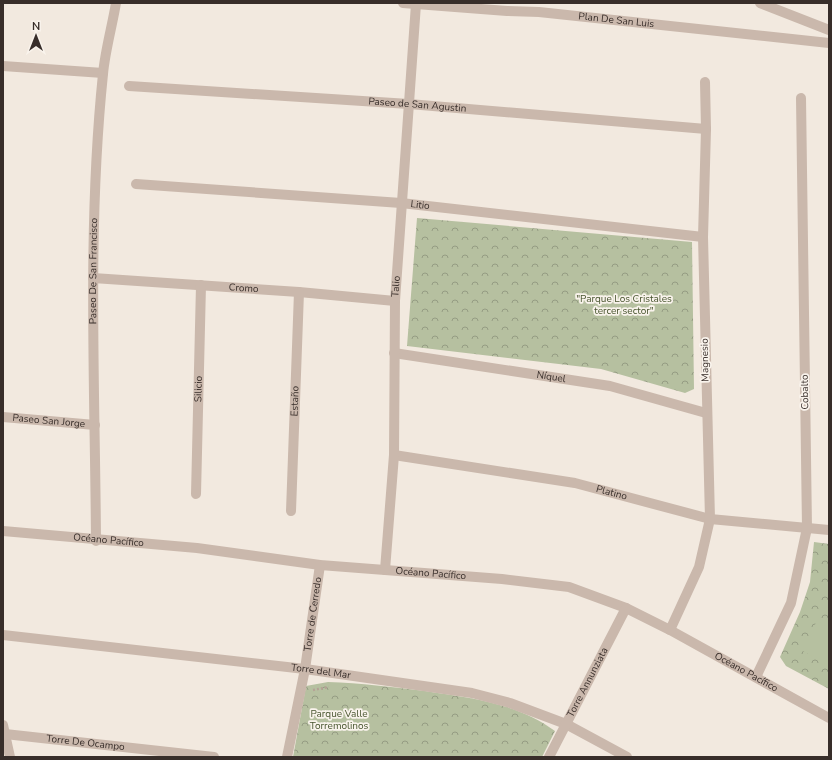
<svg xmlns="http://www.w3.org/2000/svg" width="832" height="760" viewBox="0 0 832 760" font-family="'Nunito Sans',sans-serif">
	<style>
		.forest { fill: url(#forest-crowns) }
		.pitch { fill: #b6c0a0 }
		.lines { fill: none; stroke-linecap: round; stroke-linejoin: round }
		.path { stroke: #b5a296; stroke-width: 2.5; stroke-dasharray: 2 2; stroke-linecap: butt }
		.minor { stroke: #cab8ac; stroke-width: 10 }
		.labels { text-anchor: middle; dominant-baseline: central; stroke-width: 3.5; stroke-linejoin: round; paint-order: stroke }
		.street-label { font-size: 10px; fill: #382e2a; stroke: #f9f3ec }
		.park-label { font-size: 10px; fill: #48552f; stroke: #f9f3ec }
	</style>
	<defs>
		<pattern id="forest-crowns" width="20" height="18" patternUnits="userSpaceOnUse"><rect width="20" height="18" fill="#b6c0a0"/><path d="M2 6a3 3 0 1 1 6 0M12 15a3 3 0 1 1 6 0" fill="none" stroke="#959c83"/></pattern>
	</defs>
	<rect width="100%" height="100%" fill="#f2e9df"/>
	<g class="forest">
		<polygon points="417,218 692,242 694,389 685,393 601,369 407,346"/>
		<polygon points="814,542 829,544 829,689 786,666 780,657 800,612 810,582"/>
		<path d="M328,682C361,683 392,687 425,691C471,698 517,703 555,731L542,757H293L306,686Z"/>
	</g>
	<polygon class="pitch" points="817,621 829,628 829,666 801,650"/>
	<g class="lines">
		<polyline class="path" points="313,690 329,687"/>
		<g class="minor">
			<path id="s1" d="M403,3L507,11L539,12L829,43"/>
			<polyline points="760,3 829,30"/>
			<polyline points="3,66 103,73"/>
			<path id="s2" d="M129,86L409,104L706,129"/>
			<path id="s3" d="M136,184L401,203L703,237"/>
			<path id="s4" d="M93,278L299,292L395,301"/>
			<path id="s5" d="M394,353L610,386L706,413"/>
			<path id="s6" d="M3,417L95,425"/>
			<path id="s7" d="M394,455L575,483L710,519L829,530"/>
			<path id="s8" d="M196,494L201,285"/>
			<path id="s9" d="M291,511L299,292"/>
			<path id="s10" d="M3,531L197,548L320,565L502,579L569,587L626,608L670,630L829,718"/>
			<path id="s11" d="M96,541C95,385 87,229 103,74C105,51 112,27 116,3"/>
			<path id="s12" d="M385,570L394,455L395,301L416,4"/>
			<polyline points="670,630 699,567 710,519 703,237 706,129 705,82"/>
			<path id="s13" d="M3,635L305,669L472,693L510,703L566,724L627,757"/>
			<polyline points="756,677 791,603 807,528 801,98"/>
			<polyline points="3,725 10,757"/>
			<path id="s14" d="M5,734L214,757"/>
			<path id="s15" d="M287,757L305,669L320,565"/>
			<path id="s16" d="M549,757L626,608"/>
		</g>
	</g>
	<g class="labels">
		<g class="street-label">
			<text stroke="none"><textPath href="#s1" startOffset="214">Plan De San Luis</textPath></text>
			<text stroke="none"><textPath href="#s2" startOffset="289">Paseo de San Agustin</textPath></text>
			<text stroke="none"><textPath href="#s3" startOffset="285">Litio</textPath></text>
			<text stroke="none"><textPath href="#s11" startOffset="270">Paseo De San Francisco</textPath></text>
			<text stroke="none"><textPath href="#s12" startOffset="284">Talio</textPath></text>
			<text stroke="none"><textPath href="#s4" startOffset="151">Cromo</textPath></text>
			<text transform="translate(705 360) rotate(-91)">Magnesio</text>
			<text stroke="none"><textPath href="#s5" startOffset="159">Níquel</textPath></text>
			<text stroke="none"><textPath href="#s8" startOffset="105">Silicio</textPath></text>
			<text transform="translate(805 392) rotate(-91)">Cobalto</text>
			<text stroke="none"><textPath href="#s9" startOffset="110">Estaño</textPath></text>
			<text stroke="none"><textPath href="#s6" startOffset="46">Paseo San Jorge</textPath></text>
			<text stroke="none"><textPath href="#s7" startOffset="221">Platino</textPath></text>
			<text stroke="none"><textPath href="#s10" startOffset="106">Océano Pacífico</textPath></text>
			<text stroke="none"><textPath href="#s10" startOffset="430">Océano Pacífico</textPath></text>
			<text stroke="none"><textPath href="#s15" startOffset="145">Torre de Cerredo</textPath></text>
			<text stroke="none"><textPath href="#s13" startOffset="320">Torre del Mar</textPath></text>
			<text stroke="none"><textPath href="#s10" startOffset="766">Océano Pacífico</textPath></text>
			<text stroke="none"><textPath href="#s16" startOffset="84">Torre Annunziata</textPath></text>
			<text stroke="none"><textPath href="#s14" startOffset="81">Torre De Ocampo</textPath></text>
		</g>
		<g class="park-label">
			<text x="624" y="299">"Parque Los Cristales<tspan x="624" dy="12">tercer sector"</tspan></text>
			<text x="339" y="714">Parque Valle<tspan x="339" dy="12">Torremolinos</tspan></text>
		</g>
	</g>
	<rect width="832" height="760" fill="none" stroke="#382e2a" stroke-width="8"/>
	<g transform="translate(36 36)" stroke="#f9f3ec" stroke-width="3" paint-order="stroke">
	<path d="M0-3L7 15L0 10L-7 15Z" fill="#382e2a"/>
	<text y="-6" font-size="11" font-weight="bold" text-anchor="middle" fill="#382e2a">N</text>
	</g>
</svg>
